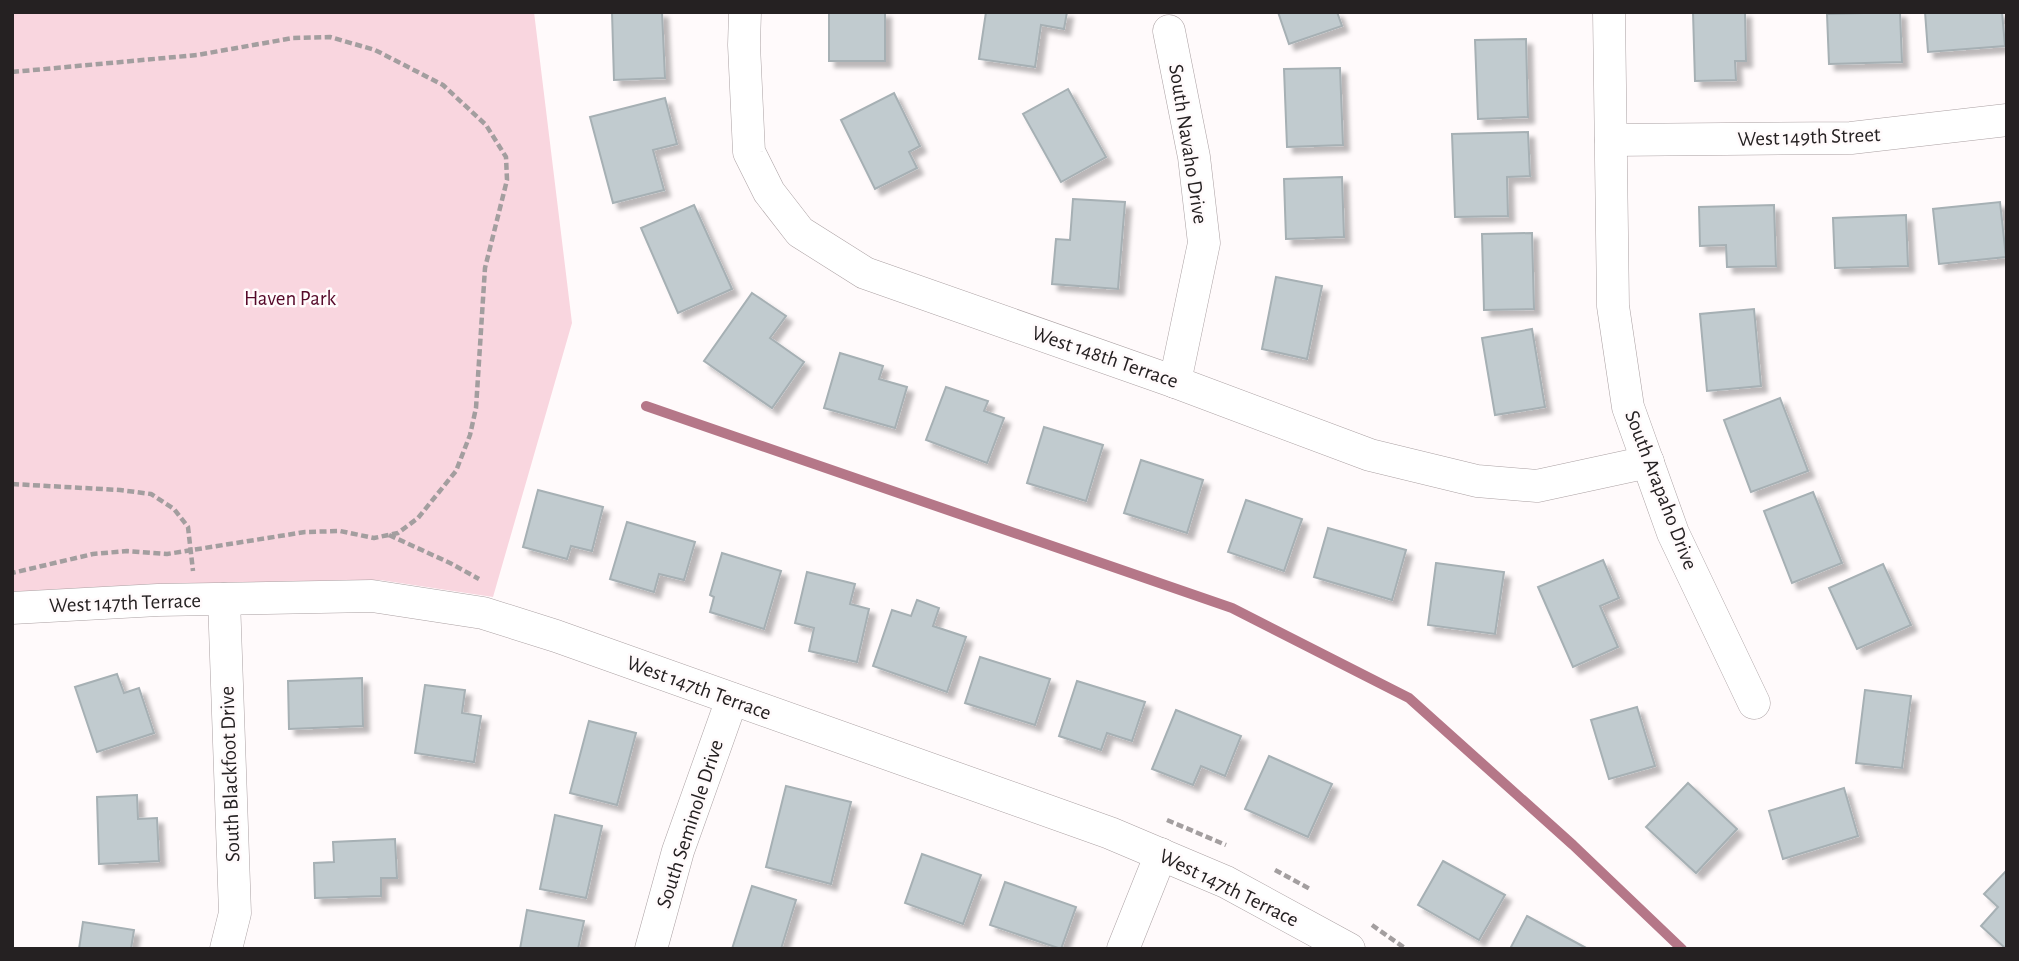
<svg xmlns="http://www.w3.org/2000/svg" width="2019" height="961" viewBox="0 0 2019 961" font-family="'Alegreya Sans',sans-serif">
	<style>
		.green { fill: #f9d6df }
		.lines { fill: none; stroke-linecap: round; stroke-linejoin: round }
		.stream { stroke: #b57788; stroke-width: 10 }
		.building { fill: #c1cbcf; stroke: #a6b0b4; stroke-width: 2; filter: url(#shadow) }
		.minor-casing { stroke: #aba1a3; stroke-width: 33 }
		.path { stroke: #a39e9f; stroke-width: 4.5; stroke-dasharray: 7 3.5; stroke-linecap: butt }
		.minor { stroke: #fff; stroke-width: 32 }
		.labels { text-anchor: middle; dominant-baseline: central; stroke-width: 5; stroke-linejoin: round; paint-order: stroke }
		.street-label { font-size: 21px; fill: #252122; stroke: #fffafb }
		.park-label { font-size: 21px; fill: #550929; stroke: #fffafb }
	</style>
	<defs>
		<filter id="shadow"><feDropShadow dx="6" dy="6" stdDeviation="2" flood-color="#0004"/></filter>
	</defs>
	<rect width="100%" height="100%" fill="#fffafb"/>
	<polygon class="green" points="12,12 534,12 572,323 493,597 380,580 12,592"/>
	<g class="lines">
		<polyline class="stream" points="646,406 1232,608 1409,698 1573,845 1682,949"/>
	</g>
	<g class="building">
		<polygon points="612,12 662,12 665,78 614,80"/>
		<rect x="829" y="12" width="56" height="49"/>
		<polygon points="986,12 1067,12 1064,29 1041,25 1035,67 979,59"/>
		<polygon points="1278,12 1337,12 1342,26 1289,44"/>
		<polygon points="1693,12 1745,12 1746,61 1735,61 1736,80 1695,81"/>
		<polygon points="1900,12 1902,62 1829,64 1827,14"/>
		<polygon points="1925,12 2002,12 2005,46 1928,52"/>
		<polygon points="1526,39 1528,117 1478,119 1475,40"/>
		<polygon points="1340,68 1343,145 1287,147 1284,69"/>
		<polygon points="1068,89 1106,157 1061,182 1023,114"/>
		<polygon points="894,93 920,146 909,152 917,168 875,189 841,120"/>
		<polygon points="665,98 677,144 653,150 664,190 613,203 590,117"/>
		<polygon points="1528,132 1530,176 1507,177 1508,216 1455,217 1452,134"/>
		<polygon points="1342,177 1344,237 1286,239 1284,179"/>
		<polygon points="1073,199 1125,202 1118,289 1052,284 1056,239 1070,240"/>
		<polygon points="2000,202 2006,257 1939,264 1933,209"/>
		<polygon points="694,205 732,289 678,313 641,228"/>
		<polygon points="1774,205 1776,266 1727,267 1726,245 1700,246 1699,207"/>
		<polygon points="1906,215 1908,266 1835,268 1833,218"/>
		<polygon points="1532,233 1534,309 1484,310 1482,234"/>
		<polygon points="1276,277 1322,286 1307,359 1262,349"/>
		<polygon points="752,293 786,316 770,338 804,362 772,408 704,361"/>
		<polygon points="1754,309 1761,386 1707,391 1700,314"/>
		<polygon points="1532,329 1545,407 1495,415 1482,338"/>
		<polygon points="840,353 883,366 879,379 907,387 895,428 824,408"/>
		<polygon points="946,387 988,401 984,411 1004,418 987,463 926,440"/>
		<polygon points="1780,398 1808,471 1751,492 1724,420"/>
		<polygon points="1044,427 1103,445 1086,501 1027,483"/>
		<polygon points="1141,460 1203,480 1187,533 1124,513"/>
		<polygon points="538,490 603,507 592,551 571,546 567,559 523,547"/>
		<polygon points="1813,492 1842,563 1792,583 1764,511"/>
		<polygon points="1246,500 1302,519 1284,571 1228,552"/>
		<polygon points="627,522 695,542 684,580 659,574 654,592 610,579"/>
		<polygon points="1328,528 1406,550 1392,600 1314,577"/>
		<polygon points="722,553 781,571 764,629 710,612 714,597 710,595"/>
		<polygon points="1603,560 1619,598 1600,606 1618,647 1573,667 1538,587"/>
		<polygon points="1436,563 1504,572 1495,634 1428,625"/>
		<polygon points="1883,564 1911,625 1857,649 1829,588"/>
		<polygon points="807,572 855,584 850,604 869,609 857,662 809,651 814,628 795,623"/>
		<polygon points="917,600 939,608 933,626 966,637 947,692 873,666 892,610 911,616"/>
		<polygon points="980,657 1050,679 1035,725 965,703"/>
		<polygon points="117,674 124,693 139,688 154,733 97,752 75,687"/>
		<polygon points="362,678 363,726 289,729 288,681"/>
		<polygon points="1077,681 1145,702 1132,741 1107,733 1101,750 1059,736"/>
		<polygon points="425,685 465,690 462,713 481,716 474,762 415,753"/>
		<polygon points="1865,690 1911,696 1902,768 1856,763"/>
		<polygon points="1637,707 1655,766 1609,779 1591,720"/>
		<polygon points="1176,710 1241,736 1225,776 1201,766 1193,785 1152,769"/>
		<polygon points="589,721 636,733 617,805 570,793"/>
		<polygon points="1269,756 1332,784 1308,837 1245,809"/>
		<polygon points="1688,783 1737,829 1696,873 1646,827"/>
		<polygon points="786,786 851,802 831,884 766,867"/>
		<polygon points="1844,788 1858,836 1783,859 1769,811"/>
		<polygon points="137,795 138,819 157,818 159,861 99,864 97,797"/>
		<polygon points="555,815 602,826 586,898 540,889"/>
		<polygon points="395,839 397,878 381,878 381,896 315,898 314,863 334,862 333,842"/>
		<polygon points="922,854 981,875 963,924 905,903"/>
		<polygon points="1443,861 1505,895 1479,940 1418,905"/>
		<polygon points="2007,870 2007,949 2006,949 1981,926 1998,907 1984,894"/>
		<polygon points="1005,882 1076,907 1061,949 990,925"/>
		<polygon points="752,886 796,900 781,949 732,949"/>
		<polygon points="527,910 584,921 578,949 520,949"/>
		<polygon points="1527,916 1588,949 1510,949"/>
		<polygon points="83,922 134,930 131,949 79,949"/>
	</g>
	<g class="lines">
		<g class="minor-casing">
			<g id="minor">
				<polyline points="745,12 744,45 749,152 769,192 800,232 865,273 1175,382 1370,455 1477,481 1537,486 1648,462"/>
				<polyline points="1609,12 1613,306 1628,407 1673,533 1754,703"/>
				<polyline points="1169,31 1194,157 1204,243 1175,382"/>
				<polyline points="1611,140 1851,138 2007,120"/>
				<polyline points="224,599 235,913 226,949"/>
				<polyline points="12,608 158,600 372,596 483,613 556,636 1110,833 1226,882 1349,949"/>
				<polyline points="651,949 678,851 732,699"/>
				<polyline points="1123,949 1161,854"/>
			</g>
		</g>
		<g class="path">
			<polyline points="12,72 197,55 293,38 330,37 375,50 443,85 486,125 506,157 507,180 485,268 476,408 470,435 456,471 418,518 398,533 374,538 340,531 305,532 167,554 127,551 93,554 12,573"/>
			<polyline points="12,484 120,490 151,494 174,509 188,527 193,571"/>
			<polyline points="389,535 450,563 479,579"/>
			<polyline points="1167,820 1226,845"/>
			<polyline points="1275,870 1310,889"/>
			<polyline points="1372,925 1406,949"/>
		</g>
		<use href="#minor" class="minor"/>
	</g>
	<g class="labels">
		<g class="street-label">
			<text transform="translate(1809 137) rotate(-2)">West 149th Street</text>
			<text transform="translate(1188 144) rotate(81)">South Navaho Drive</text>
			<text transform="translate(1105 357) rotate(19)">West 148th Terrace</text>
			<text transform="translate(1661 490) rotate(69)">South Arapaho Drive</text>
			<text transform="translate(125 603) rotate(-2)">West 147th Terrace</text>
			<text transform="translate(699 688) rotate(20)">West 147th Terrace</text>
			<text transform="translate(230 774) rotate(-92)">South Blackfoot Drive</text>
			<text transform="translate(690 824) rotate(-72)">South Seminole Drive</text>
			<text transform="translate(1229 888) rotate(26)">West 147th Terrace</text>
		</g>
		<g class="park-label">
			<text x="290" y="298">Haven Park</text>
		</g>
	</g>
	<rect width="2019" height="961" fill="none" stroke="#252122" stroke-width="28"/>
</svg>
